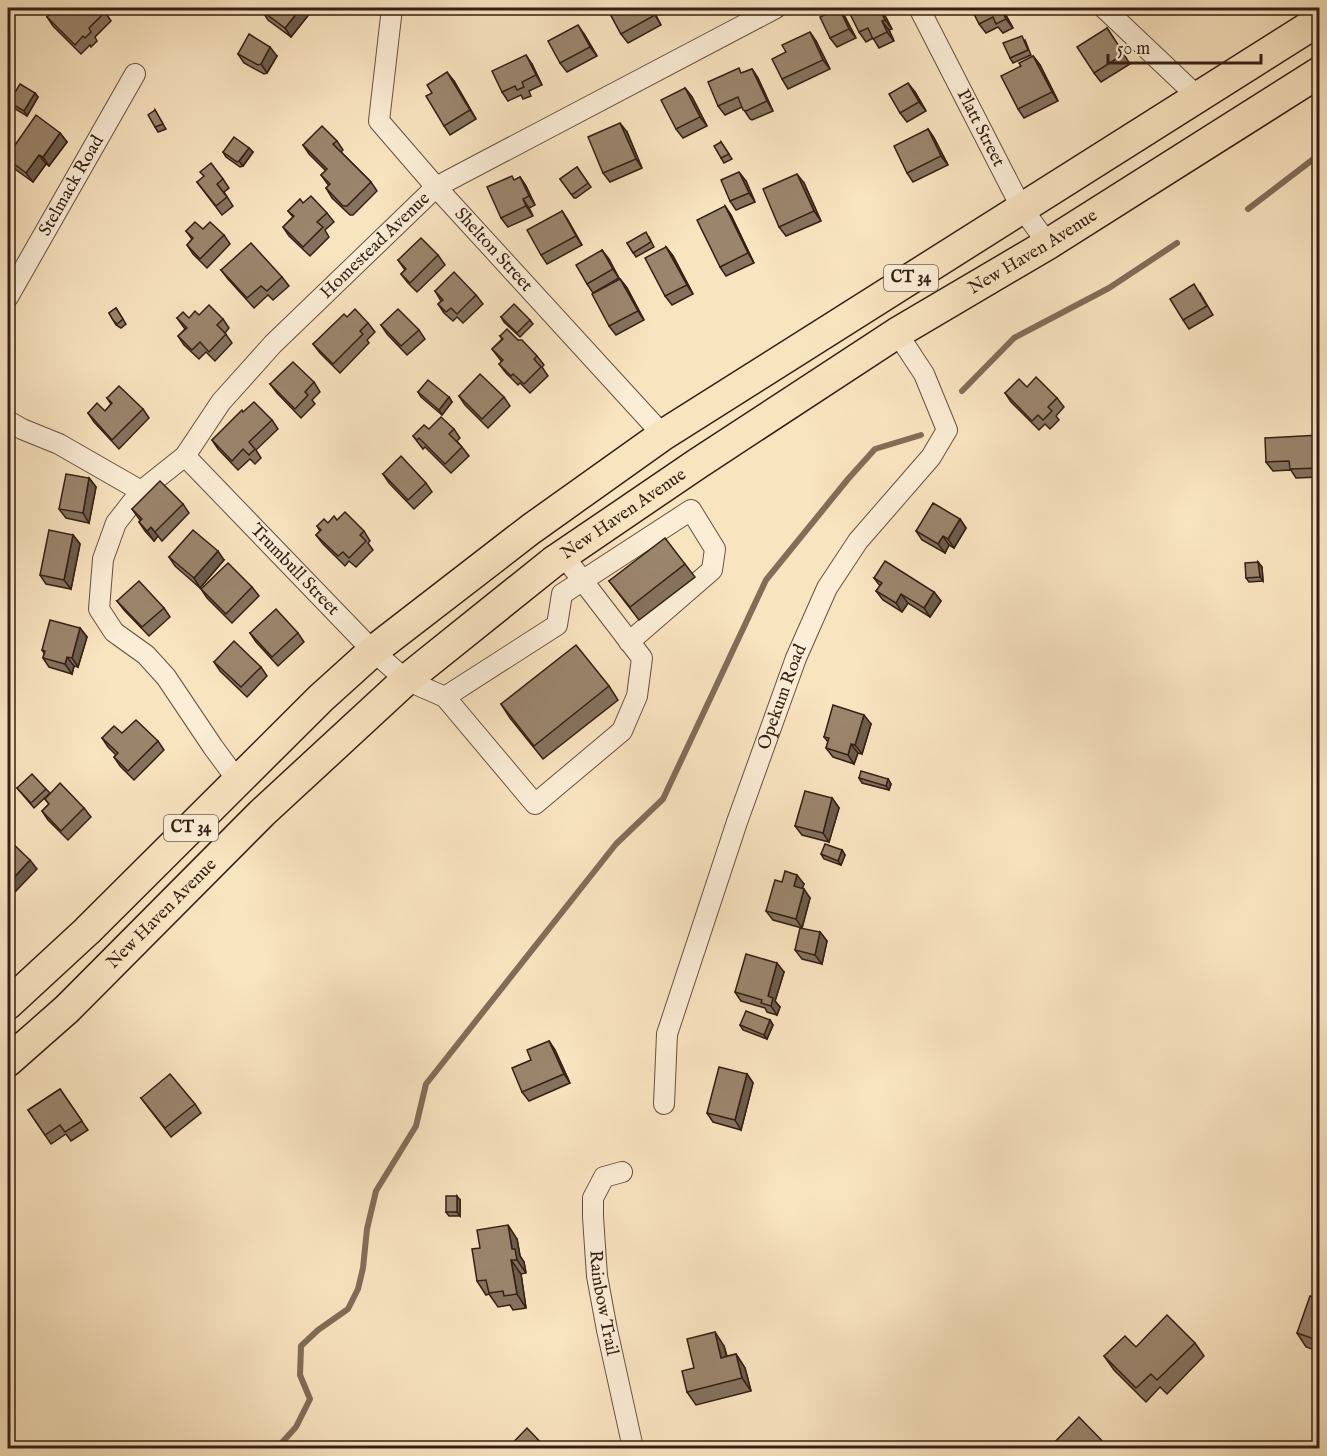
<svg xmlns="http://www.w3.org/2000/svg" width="1327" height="1456" viewBox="0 0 1327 1456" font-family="'IM FELL English',serif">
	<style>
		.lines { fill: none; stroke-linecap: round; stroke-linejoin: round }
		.stream { stroke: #826d58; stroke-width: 6 }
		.minor-casing { stroke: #66503f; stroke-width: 22 }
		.highway-casing { stroke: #351f14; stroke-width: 33 }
		.minor { stroke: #fbedd6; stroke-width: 20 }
		.highway { stroke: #f9e4c0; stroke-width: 30 }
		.wall { fill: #85725e; stroke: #351f14; stroke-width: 1.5 }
		.shaded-wall { fill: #6c5d4c; stroke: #351f14; stroke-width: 1.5 }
		.building { fill: #9b856d; stroke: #351f14; stroke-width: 1.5 }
		.labels { text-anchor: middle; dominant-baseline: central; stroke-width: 5; stroke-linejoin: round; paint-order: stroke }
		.shield { fill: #fbedd6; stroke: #705d4e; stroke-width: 1.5 }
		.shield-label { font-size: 16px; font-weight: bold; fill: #351f14 }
		.street-label { font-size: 18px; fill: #351f14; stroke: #fbedd6 }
	</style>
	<rect width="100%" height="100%" fill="#f9e4c0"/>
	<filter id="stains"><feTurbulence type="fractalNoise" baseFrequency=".00333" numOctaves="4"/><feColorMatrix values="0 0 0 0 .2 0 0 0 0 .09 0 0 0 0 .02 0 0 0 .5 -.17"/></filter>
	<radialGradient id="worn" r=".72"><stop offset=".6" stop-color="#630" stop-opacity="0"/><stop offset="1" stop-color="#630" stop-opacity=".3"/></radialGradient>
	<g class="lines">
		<g class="stream">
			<polyline points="1248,209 1320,154"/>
			<polyline points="962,391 1014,338 1109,288 1177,243"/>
			<polyline points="277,1448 296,1427 310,1399 300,1375 301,1346 318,1330 348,1309 358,1289 363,1268 367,1229 376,1191 416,1126 426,1084 616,844 663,799 766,580 848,479 875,449 921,435"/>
		</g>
		<g class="minor-casing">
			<g id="minor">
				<path id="s1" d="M392,8L379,121L436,187L663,435"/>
				<path id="s2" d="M919,8L1021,207L1048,244"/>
				<polyline points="1104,8 1198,97"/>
				<path id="s3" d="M8,297L135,74"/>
				<polyline points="8,421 22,429 59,444 141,491"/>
				<path id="s4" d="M185,456L373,651L406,680L445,697L535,804L622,731L637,696L642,658L563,555"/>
				<polyline points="445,697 557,625 562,594 691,510 715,549 712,570 629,642"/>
				<path id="s5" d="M238,781L213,747L166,677L146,655L114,632L99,609L103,559L116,523L141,491L185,456L221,402L273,344L436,187L776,8"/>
				<path id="s6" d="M664,1104L667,1034L737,822L796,658L827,588L858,541L931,457L947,430L924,374L897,333"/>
				<path id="s7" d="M622,1172L604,1177L593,1198V1217L597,1276L607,1330L633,1448"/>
			</g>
		</g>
		<g class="highway-casing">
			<g id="highway">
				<polyline points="8,1004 87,931 321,698 373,651 531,529 663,435 1320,20"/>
				<path id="s8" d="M8,1061L67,1009L262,813L406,680L553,562L697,464L897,333L1048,244L1320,72"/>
			</g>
		</g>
		<use href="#minor" class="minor"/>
		<use href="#highway" class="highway"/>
	</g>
	<g class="wall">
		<polygon points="264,8 314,8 291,37 268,20 262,11"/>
		<polygon points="607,8 652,8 661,25 628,43 621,34"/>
		<polygon points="683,8 692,8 685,11"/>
		<polygon points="839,8 845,17 856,38 837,47 830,38"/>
		<polygon points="881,8 892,29 889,30 894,41 879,48 873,38 866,42 859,32"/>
		<polygon points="1002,8 1013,28 1003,33 998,27 986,33 979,24"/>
		<polygon points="105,12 111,21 95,37 97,41 91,47 90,45 81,54 53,26 47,17"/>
		<polygon points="1107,28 1130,64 1101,82 1094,73"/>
		<polygon points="584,34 597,56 567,72 560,63"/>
		<polygon points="1025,40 1031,55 1013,63 1010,58"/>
		<polygon points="816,41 830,69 788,89 782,79"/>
		<polygon points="238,54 277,56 267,73 264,74 244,63"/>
		<polygon points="1033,56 1040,65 1058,101 1024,118 1018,109 1021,66"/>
		<polygon points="532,64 542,85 529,91 531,96 523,99 521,95 508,101 502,92"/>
		<polygon points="752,69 758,78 773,111 752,120 750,119 742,107 725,115 718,106 742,73"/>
		<polygon points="454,81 476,119 450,135 444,126 432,93"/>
		<polygon points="685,88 692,97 707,126 683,138 676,129"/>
		<polygon points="915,92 926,111 907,122 900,113"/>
		<polygon points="35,93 38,97 27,116 12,107 9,102"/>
		<polygon points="155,110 166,129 158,132 155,127"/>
		<polygon points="928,129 934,138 948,165 913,182 907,173"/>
		<polygon points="627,132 642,168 610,182 603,173"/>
		<polygon points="60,133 67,142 49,166 46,164 33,182 12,167 8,160 8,155"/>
		<polygon points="337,141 343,150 341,152 371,182 377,191 353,215 350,215 332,198 326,188 329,186 321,175 326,171 309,154 303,145"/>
		<polygon points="721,142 732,159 724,163 721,158"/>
		<polygon points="249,148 253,152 243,166 240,167 226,157 223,152"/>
		<polygon points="577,167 591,187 576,198 574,198 560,179"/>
		<polygon points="520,177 526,186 535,205 529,208 533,216 508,227 501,218 515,180"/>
		<polygon points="223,179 229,188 224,192 233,206 222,215 197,182"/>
		<polygon points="746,181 755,202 736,210 730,201"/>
		<polygon points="804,183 821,221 786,236 779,227"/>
		<polygon points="303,203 327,213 334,222 325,230 329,237 310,256 289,236 283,227 293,217 288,211"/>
		<polygon points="725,206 731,215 754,263 726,276 720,267"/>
		<polygon points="562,211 582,245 547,264 541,255"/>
		<polygon points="203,229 224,235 230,244 207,268 193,254 187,245 192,239 186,231"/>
		<polygon points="649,237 654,247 636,257 627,243"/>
		<polygon points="666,247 673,256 693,294 672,305 665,296"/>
		<polygon points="602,250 619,278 593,293 587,284"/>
		<polygon points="438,255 445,265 417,292 408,283 401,274 405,270 398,260"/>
		<polygon points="221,270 282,277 289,286 273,300 268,295 254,308 228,279"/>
		<polygon points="620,279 627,288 644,320 616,335 609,326"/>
		<polygon points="435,291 476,295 483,304 463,323 457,317 453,321 444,313 438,304 441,301"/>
		<polygon points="1200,293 1213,315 1189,329 1183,320"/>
		<polygon points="116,308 126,324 121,328 116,325 109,313"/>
		<polygon points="199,315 223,319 229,328 225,333 232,343 215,361 206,352 199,359 184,345 178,336 185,329 177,318 189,318"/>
		<polygon points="347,317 368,323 375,332 367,340 369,343 340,373 320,353 313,344"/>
		<polygon points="501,317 530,320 533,324 520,337 504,322"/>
		<polygon points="381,325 419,330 425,339 407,355 387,334"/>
		<polygon points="500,336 518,340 537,356 544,365 542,367 548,376 530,393 520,383 518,385 506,373 499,364 502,362 492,349 502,339"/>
		<polygon points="314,382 320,392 312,400 315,404 301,418 277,393 270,384"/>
		<polygon points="1027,387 1057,398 1064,407 1056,416 1059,420 1050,429 1045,424 1039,430 1011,402 1005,393"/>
		<polygon points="418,392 449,397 452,402 442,415 421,397"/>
		<polygon points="459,396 504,397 510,406 488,428 465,405"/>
		<polygon points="107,398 143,409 149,418 119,449 94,422 88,413 105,411 111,404"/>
		<polygon points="243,412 272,420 278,429 256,450 261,458 255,464 250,459 238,470 218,449 212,440"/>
		<polygon points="429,429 454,429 460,438 457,441 462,447 469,456 451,473 425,447 423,449 413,436"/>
		<polygon points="1320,435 1320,477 1296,478 1291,470 1273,471 1266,462"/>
		<polygon points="383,474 426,483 432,492 414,509 389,483"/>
		<polygon points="89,478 96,487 89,523 66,518 59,509"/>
		<polygon points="183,504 189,513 162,541 158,536 154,541 145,531 139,522 140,520 132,509"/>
		<polygon points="960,519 966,528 954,548 949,545 945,553 922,540 916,531"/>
		<polygon points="337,520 364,531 370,541 368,543 373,550 356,567 349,561 345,566 323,544 316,535 320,531 317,526"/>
		<polygon points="73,535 80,544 71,589 46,584 40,575"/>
		<polygon points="169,557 224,560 200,588 175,566"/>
		<polygon points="1258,562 1262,567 1263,581 1249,582 1246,578"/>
		<polygon points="685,564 695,577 639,620 609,581"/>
		<polygon points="874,578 934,592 941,601 930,617 908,603 902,612 883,600 876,591 880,586"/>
		<polygon points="252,587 259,596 232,623 207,598 201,589"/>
		<polygon points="117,601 164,608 170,617 149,636 124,610"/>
		<polygon points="80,628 87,637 78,667 74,666 72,674 49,667 43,658 44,653 42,650"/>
		<polygon points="250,633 298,633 304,642 278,666 256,642"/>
		<polygon points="214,662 261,667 267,676 247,697 220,671"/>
		<polygon points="609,686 618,700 543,759 510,718 501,704"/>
		<polygon points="871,724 862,754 858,753 854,764 833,757 826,748 828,742 824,737"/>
		<polygon points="122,733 158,741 164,750 134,780 120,766 114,757 116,755 108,747 102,738"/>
		<polygon points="859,778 888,779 891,784 889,790 862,783"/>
		<polygon points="17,788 46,789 50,793 34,808"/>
		<polygon points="832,798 839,808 829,842 802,835 795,826"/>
		<polygon points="45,799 84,808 91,817 68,840 48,820 42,811 49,804"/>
		<polygon points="842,850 845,855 841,865 824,859 821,854"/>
		<polygon points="782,882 804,884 802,888 810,898 802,928 773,920 766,911"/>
		<polygon points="820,932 827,941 822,964 802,959 795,950"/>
		<polygon points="784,972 775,1001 780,1007 777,1015 767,1012 765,1008 741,1001 735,992"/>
		<polygon points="770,1020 773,1025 767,1039 743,1030 740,1025"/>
		<polygon points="549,1041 555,1050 570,1083 529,1101 522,1092 531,1060"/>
		<polygon points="747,1074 753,1083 741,1130 713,1122 707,1113"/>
		<polygon points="60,1089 88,1130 71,1141 66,1134 51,1144 28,1110"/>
		<polygon points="141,1098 195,1104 201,1113 171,1137"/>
		<polygon points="460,1200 460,1216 449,1216 446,1212"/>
		<polygon points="517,1239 520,1256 524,1262 526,1273 521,1274 526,1308 513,1310 510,1305 498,1307 489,1294 486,1295 477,1281 480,1248"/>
		<polygon points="1320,1299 1320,1352 1306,1347 1297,1333"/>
		<polygon points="1195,1343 1204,1356 1167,1394 1160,1387 1146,1402 1114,1370 1104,1356 1136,1347"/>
		<polygon points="724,1346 727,1356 736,1354 745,1368 751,1391 696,1405 687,1392 694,1368"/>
	</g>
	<g class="shaded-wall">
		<polygon points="301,8 314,8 291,37 285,28"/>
		<polygon points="651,8 652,8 661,25 655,15"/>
		<polygon points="839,8 845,17 856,38 849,29"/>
		<polygon points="879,8 881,8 892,29 885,20"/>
		<polygon points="1000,8 1002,8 1013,28 1006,19"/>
		<polygon points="882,21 889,30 894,41 887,32"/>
		<polygon points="578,25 584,34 597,56 590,47"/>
		<polygon points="810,32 816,41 830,69 823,60"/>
		<polygon points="270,47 277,56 267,73 261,64"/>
		<polygon points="526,55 532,64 542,85 536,75"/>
		<polygon points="1033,56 1040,65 1058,101 1052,92"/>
		<polygon points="752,69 758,78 773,111 767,101"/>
		<polygon points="447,72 454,81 476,119 470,110"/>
		<polygon points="908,83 915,92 926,111 919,102"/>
		<polygon points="685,88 692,97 707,126 700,117"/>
		<polygon points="35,93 38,97 27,116 24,111"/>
		<polygon points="620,123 627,132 642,168 636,159"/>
		<polygon points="928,129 934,138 948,165 941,156"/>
		<polygon points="60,133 67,142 49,166 43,157"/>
		<polygon points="249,148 253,152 243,166 239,161"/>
		<polygon points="39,155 46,164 33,182 26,173"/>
		<polygon points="739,172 746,181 755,202 749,193"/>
		<polygon points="797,174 804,183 821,221 814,211"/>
		<polygon points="520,177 526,186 535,205 529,196"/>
		<polygon points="523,199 529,208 533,216 526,206"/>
		<polygon points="725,206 731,215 754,263 748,253"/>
		<polygon points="562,211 568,220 582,245 576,236"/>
		<polygon points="666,247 673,256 693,294 687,285"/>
		<polygon points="602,250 609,259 619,278 613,269"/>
		<polygon points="620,279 627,288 644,320 638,311"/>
		<polygon points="449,397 452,402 442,415 439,410"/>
		<polygon points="89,478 96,487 89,523 83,513"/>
		<polygon points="960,519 966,528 954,548 948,539"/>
		<polygon points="151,527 158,536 154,541 147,531"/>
		<polygon points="73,535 80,544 71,589 64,580"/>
		<polygon points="943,536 949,545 945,553 938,544"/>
		<polygon points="218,551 224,560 200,588 194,578"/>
		<polygon points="1258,562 1262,567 1263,581 1260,577"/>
		<polygon points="934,592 941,601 930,617 924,608"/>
		<polygon points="901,594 908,603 902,612 896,603"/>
		<polygon points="80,628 87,637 78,667 72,658"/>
		<polygon points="67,657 74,666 72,674 65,664"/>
		<polygon points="864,715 871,724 862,754 855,745"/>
		<polygon points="851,744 858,753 854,764 848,755"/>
		<polygon points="888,779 891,784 889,790 886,786"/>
		<polygon points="832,798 839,808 829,842 823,833"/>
		<polygon points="842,850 845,855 841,865 838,861"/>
		<polygon points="30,860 37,869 14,893 8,884"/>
		<polygon points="797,875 804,884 800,895 794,886"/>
		<polygon points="804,889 810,898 802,928 796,919"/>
		<polygon points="820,932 827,941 822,964 815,955"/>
		<polygon points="777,963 784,972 775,1001 780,1007 777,1015 771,1006 768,996"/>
		<polygon points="770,1020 773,1025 767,1039 764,1035"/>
		<polygon points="549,1041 555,1050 570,1083 564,1074"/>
		<polygon points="747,1074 753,1083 741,1130 735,1120"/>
		<polygon points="457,1196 460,1200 460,1216 457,1212"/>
		<polygon points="508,1225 517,1239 520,1256 524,1262 526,1273 517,1260 512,1249"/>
		<polygon points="511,1260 521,1274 526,1308 517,1294"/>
		<polygon points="715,1332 724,1346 730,1371 721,1358"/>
		<polygon points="736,1354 745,1368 751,1391 742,1378"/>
	</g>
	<g class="building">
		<polygon points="56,8 100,8 105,12 89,28 91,32 85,38 83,36 75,45 47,17"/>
		<polygon points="264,8 301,8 285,28 262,11"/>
		<polygon points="607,8 651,8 655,15 621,34"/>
		<polygon points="839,8 849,29 830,38 820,17"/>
		<polygon points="847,8 879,8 885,20 882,21 887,32 873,39 868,28 859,32"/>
		<polygon points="971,8 1000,8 1006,19 996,24 993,17 979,24"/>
		<polygon points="578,25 590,47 560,63 548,41"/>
		<polygon points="1107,28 1124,54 1094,73 1077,47"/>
		<polygon points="810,32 823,60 782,79 772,59 786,52 782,45"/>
		<polygon points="249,34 270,47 261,64 258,65 238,54"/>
		<polygon points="1022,36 1028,50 1010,58 1003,43"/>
		<polygon points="526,55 536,75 522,82 524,87 517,90 515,86 502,92 492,71"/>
		<polygon points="1033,56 1052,92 1018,109 1001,76 1021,66 1019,63"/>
		<polygon points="739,68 741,73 752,69 767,101 746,111 743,110 738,97 718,106 708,82"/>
		<polygon points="447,72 470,110 444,126 426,96 432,93 427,85"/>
		<polygon points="908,83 919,102 900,113 889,94"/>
		<polygon points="20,84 35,93 24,111 9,102"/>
		<polygon points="685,88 700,117 676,129 661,100"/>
		<polygon points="155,110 163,124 155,127 148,115"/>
		<polygon points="36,115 60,133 43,157 39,155 26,173 8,159 8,155"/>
		<polygon points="620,123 636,159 603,173 588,137"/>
		<polygon points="322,126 337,141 333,144 371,182 347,206 343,206 326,188 330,184 321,175 327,169 303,145"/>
		<polygon points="928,129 941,156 907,173 894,146"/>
		<polygon points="234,137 249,148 239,161 237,162 223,152"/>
		<polygon points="721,142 729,154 721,158 714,146"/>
		<polygon points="211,163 223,179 217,184 227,197 216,206 197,182 204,176 200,172"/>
		<polygon points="577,167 588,183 573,194 571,194 560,179"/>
		<polygon points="739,172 749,193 730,201 721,180"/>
		<polygon points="797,174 814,211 779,227 763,189"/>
		<polygon points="512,176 514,180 520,177 529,196 523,199 526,206 501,218 487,187"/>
		<polygon points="311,196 327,213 317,222 323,227 303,247 283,227 294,216 288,211 300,199 303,203"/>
		<polygon points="725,206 748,253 720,267 697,220"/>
		<polygon points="562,211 576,236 541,255 527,230"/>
		<polygon points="195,222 203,229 210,222 224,235 200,259 187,245 193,238 186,231"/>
		<polygon points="646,232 651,242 633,253 627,243"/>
		<polygon points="421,238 438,255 410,283 401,274 406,269 398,260"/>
		<polygon points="251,243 282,277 267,291 261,286 247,298 221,270"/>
		<polygon points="666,247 687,285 665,296 645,258"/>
		<polygon points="602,250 613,269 587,284 576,265"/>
		<polygon points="454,272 476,295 457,314 451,308 446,312 438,304 443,300 435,291"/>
		<polygon points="620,279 638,311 609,326 592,294"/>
		<polygon points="1194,284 1207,306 1183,320 1170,299"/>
		<polygon points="514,304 530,320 517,333 501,317"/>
		<polygon points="209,305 223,319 217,325 226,334 209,352 200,342 192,350 178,336 187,328 177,318 183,312 189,318 195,311 199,315"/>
		<polygon points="116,308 123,319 117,324 113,320 109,313"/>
		<polygon points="355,309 368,323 360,331 363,334 333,364 313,344 344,314 347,317"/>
		<polygon points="398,309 419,330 401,346 381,325"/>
		<polygon points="507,329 518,340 522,340 537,356 534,359 541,367 524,384 513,374 511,376 499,364 503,360 492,349 503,339 500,336"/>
		<polygon points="293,362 314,382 305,392 308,395 295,409 270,384"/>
		<polygon points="480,374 504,397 482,419 459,396"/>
		<polygon points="1036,377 1057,398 1048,407 1052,411 1043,420 1038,415 1032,421 1005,393 1019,379 1027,387"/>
		<polygon points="428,380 449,397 439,410 418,392"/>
		<polygon points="119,386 143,409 112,440 88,413 97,403 105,411 112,403 107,398"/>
		<polygon points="254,402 272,420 249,442 255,449 249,455 243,449 232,461 212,440 242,410 243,412"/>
		<polygon points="441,417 454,429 449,434 462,447 445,464 419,438 417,440 413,436 424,425 429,429"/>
		<polygon points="1320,435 1319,468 1290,469 1289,461 1266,462 1265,438"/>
		<polygon points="401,456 426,483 408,500 383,474"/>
		<polygon points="66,474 89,478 83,513 59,509"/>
		<polygon points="160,481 183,504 155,532 151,527 147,531 139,522 142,519 132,509"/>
		<polygon points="933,503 960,519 948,539 943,536 938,544 916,531"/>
		<polygon points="345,512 364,531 360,535 366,541 349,558 343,552 338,556 316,535 321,530 317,526 324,519 328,523 334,516 337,520"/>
		<polygon points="49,530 73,535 64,580 40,575"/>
		<polygon points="193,530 218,551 194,578 169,557"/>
		<polygon points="665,538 685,564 630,607 609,581"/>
		<polygon points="885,561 934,592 924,608 901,594 896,603 876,591 882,583 874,578"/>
		<polygon points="1258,562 1260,577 1246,578 1245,563"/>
		<polygon points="228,563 252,587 226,614 201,589"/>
		<polygon points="139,581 164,608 142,627 117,601"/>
		<polygon points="276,609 298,633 272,657 250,633"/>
		<polygon points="50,620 80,628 72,658 67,657 65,664 43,658 45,651 42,650"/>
		<polygon points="234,641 261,667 241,687 214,662"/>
		<polygon points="576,645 609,686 534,746 501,704"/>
		<polygon points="833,705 864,715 855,745 851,744 848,755 826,748 829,738 824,737"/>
		<polygon points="136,720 158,741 128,771 114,757 118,753 102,738 114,726 122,733"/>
		<polygon points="861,771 888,779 886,786 859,778"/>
		<polygon points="32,774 46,789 31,803 17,788"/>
		<polygon points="60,783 84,808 61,831 42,811 49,804 45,799"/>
		<polygon points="805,791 832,798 823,833 795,826"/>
		<polygon points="8,839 30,860 8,884"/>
		<polygon points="825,844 842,850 838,861 821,854"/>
		<polygon points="785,871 797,875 794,886 804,889 796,919 766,911 775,880 782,882"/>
		<polygon points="800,928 820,932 815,955 795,950"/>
		<polygon points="746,954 777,963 768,996 773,998 771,1006 761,1003 762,1000 735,992"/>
		<polygon points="746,1011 770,1020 764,1035 740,1025"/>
		<polygon points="549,1041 564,1074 522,1092 512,1068 531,1060 527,1050"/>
		<polygon points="719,1067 747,1074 735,1120 707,1113"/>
		<polygon points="170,1074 195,1104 165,1128 141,1098"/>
		<polygon points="60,1089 82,1121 65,1132 60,1125 45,1135 28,1110"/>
		<rect x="446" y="1196" width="11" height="16"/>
		<polygon points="508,1225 512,1249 515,1249 517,1260 511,1260 517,1294 504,1296 503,1291 489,1293 486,1280 477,1281 472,1249 480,1248 477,1230"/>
		<polygon points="1310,1296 1320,1299 1320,1341 1297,1333"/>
		<polygon points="1167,1315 1195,1343 1157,1380 1151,1374 1136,1388 1104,1356 1125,1336 1136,1347"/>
		<polygon points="715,1332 721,1358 736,1354 742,1378 687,1392 682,1371 694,1368 687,1339"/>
		<polygon points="1079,1417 1110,1449 1048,1449"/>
		<polygon points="527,1428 547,1449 507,1449"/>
		<polygon points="496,1444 500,1449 491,1449"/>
	</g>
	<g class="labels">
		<g class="shield">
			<rect x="884" y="265" width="54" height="26" rx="4.5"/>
			<rect x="164" y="815" width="54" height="26" rx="4.5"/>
		</g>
		<g class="shield-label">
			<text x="911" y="278">CT 34</text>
			<text x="191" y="828">CT 34</text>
		</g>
		<g class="street-label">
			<text stroke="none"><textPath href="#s2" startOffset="135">Platt Street</textPath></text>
			<text stroke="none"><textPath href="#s3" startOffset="128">Stelmack Road</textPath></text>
			<text stroke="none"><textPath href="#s5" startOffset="693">Homestead Avenue</textPath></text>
			<text stroke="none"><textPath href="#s1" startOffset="286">Shelton Street</textPath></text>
			<text stroke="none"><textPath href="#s8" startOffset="1311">New Haven Avenue</textPath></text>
			<text stroke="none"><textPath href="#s8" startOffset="825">New Haven Avenue</textPath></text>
			<text stroke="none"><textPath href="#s4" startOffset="158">Trumbull Street</textPath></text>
			<text stroke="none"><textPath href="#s6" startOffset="426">Opekum Road</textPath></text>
			<text stroke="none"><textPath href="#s8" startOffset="213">New Haven Avenue</textPath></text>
			<text stroke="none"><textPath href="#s7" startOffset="148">Rainbow Trail</textPath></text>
		</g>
	</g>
	<rect width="1327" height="1456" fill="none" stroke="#f9e4c0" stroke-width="30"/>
	<rect x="9" y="9" width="1309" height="1438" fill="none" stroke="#351f14" stroke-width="3"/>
	<rect x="15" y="15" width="1297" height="1426" fill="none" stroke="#351f14" stroke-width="1.5"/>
	<path d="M1108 54v9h153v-9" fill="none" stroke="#351f14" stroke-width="3"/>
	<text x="1117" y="54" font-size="18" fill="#351f14" stroke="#fbedd6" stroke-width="4.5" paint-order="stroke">50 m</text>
	<rect width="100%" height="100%" filter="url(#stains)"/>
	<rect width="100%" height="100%" fill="url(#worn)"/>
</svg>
